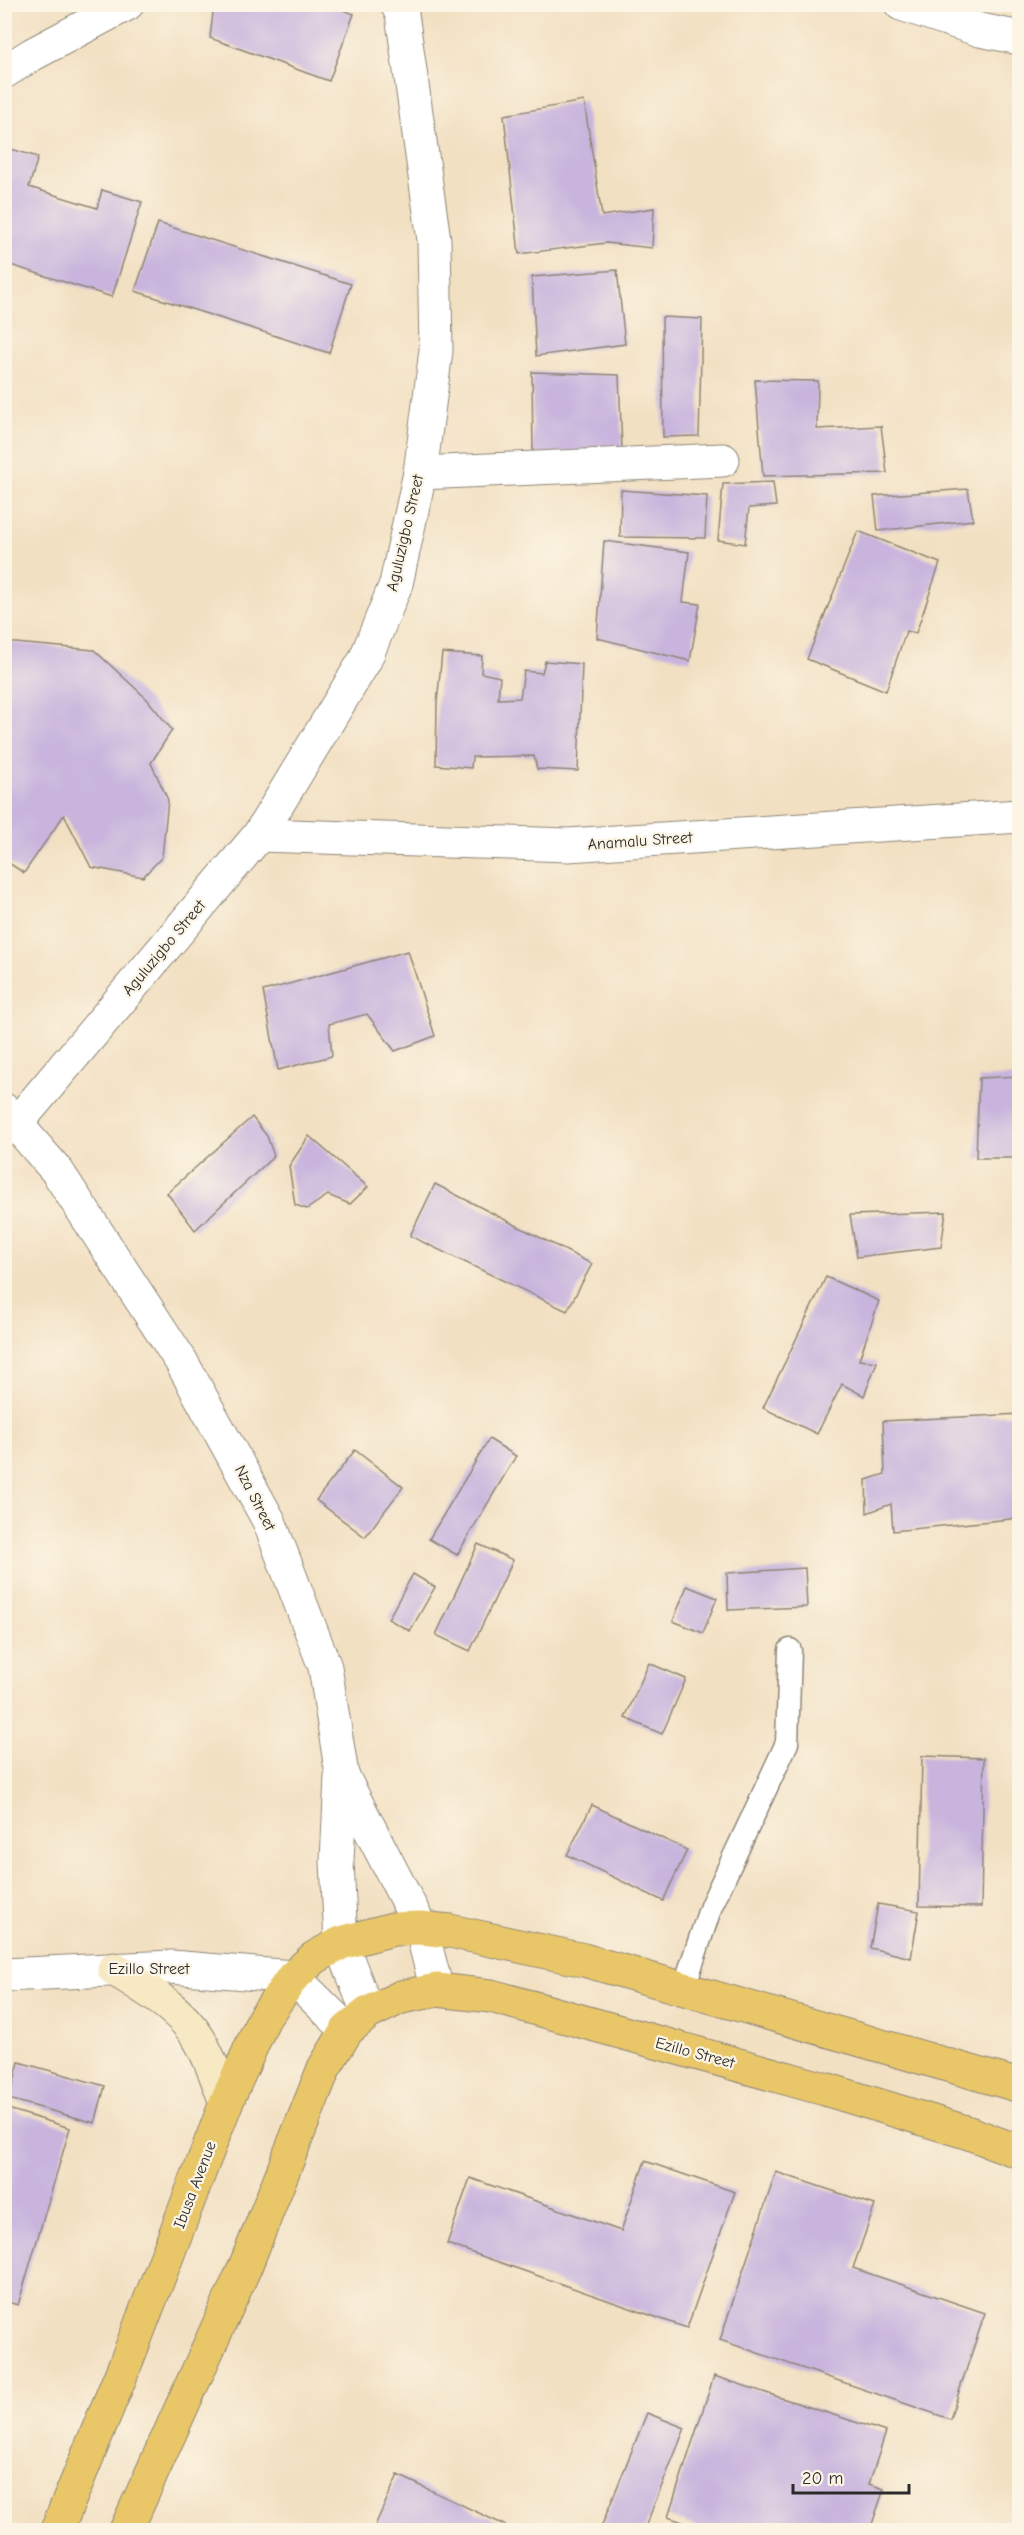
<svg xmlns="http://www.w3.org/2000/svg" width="1024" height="2535" viewBox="0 0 1024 2535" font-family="'Comic Neue',sans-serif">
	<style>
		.building { fill: #c8b4dd }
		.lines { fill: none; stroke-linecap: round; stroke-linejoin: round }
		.service-casing { stroke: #8e8676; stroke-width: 25 }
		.minor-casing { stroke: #8e8676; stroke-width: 35 }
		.tertiary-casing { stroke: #8e8676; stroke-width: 35 }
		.secondary-casing { stroke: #8e8676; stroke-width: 35 }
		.primary-casing { stroke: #8e8676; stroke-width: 35 }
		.service { stroke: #fff; stroke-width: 22 }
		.minor { stroke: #fff; stroke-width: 33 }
		.tertiary { stroke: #fff; stroke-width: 33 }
		.secondary { stroke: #f6e9c3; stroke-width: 33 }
		.primary { stroke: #e9c769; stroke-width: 33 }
		.labels { text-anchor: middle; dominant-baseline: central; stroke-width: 4.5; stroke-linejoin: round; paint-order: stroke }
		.street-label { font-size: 16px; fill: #2b2b2b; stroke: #fcf5e5 }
	</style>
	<rect width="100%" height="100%" fill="#fcf5e5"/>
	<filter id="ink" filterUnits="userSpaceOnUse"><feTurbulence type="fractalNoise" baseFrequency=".0167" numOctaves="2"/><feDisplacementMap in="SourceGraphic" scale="12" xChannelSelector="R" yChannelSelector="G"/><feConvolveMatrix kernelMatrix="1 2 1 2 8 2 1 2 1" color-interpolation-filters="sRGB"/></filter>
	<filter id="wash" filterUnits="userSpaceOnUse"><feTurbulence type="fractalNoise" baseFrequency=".008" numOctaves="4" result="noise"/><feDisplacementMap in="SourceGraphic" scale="24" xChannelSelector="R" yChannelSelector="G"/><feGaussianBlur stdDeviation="1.35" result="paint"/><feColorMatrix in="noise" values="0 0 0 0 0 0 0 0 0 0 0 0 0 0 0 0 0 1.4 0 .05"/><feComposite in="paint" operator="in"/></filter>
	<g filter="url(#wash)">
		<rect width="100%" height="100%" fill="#f2e0c2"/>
		<g id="blocks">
			<g class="building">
				<polygon points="214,4 326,4 354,14 329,81 210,38"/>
				<polygon points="584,101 602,216 654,208 652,248 606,243 519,254 504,115"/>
				<polygon points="4,147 38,157 29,187 97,208 102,190 142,202 112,297 4,263"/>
				<polygon points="158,223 351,284 329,353 135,291"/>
				<polygon points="617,270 625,344 536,356 532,277"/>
				<polygon points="662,317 702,319 699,436 663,437"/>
				<polygon points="532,372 619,375 622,449 533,456"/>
				<polygon points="755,380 818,381 817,429 881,426 887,473 763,476"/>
				<polygon points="773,482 776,506 749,508 745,544 718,540 723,484"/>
				<polygon points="968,489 973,520 878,531 874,496"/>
				<polygon points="621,490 707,496 705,538 620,537"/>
				<polygon points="858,531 940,563 916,633 906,631 886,691 807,659"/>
				<polygon points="604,541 689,552 683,602 700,604 690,661 597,638"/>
				<polygon points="4,642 94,650 147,699 172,730 151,763 168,800 162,857 143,877 91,867 64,815 24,873 4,860"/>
				<polygon points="442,653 482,656 481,673 500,677 498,699 520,698 524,671 542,673 545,661 582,664 578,771 537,769 534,756 472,757 471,768 436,765 437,703"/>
				<polygon points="408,951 435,1036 395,1051 367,1014 329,1024 332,1056 278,1070 263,991"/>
				<polygon points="1020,1076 1020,1158 976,1158 979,1078"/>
				<polygon points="252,1117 267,1136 274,1156 195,1230 167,1193"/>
				<polygon points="309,1136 368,1187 350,1204 328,1195 307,1209 295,1205 289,1166"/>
				<polygon points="435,1184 592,1264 567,1311 410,1236"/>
				<polygon points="946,1212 941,1247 857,1257 850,1215"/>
				<polygon points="826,1277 879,1301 859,1360 877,1362 864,1396 842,1384 817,1434 763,1408"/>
				<polygon points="1020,1414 1020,1518 893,1531 891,1504 867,1513 866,1480 885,1474 883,1421"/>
				<polygon points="489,1439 516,1456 457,1555 429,1539"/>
				<polygon points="355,1450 403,1487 365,1537 316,1500"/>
				<polygon points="478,1544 513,1560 470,1651 436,1635"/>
				<polygon points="1013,1564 1020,1564 1020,1624 1016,1624"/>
				<polygon points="805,1568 807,1607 728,1610 727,1573"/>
				<polygon points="413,1574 435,1587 410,1631 388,1619"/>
				<polygon points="687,1586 717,1598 703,1633 673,1621"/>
				<polygon points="649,1663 686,1679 662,1734 625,1718"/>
				<polygon points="922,1756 984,1758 981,1907 919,1906"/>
				<polygon points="592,1805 687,1850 663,1901 567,1855"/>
				<polygon points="878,1904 919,1911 911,1958 870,1948"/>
				<polygon points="19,2062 105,2086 95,2123 9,2099"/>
				<polygon points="8,2109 70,2128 18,2305 4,2301 4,2120"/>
				<polygon points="645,2161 735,2192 687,2328 447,2244 470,2178 621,2231"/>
				<polygon points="776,2172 875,2205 853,2268 985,2313 950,2419 720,2340"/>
				<polygon points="714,2376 886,2432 869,2484 884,2489 870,2530 696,2530 697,2527 668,2517"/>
				<polygon points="647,2413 685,2428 644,2530 600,2530"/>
				<polygon points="398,2475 511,2528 510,2530 373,2530"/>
			</g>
		</g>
	</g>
	<g filter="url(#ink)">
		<use href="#blocks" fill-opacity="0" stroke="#8e8676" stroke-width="1.5"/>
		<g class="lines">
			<g class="service-casing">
				<polyline id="service" points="684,1987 711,1906 787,1743 790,1650"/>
			</g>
			<g class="minor-casing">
				<g id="minor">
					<polyline points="901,4 980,30 1020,38"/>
					<polyline points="4,72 33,54 127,4"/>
					<polyline points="420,473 723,460"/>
					<polyline points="259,835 568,845 1020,816"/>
					<polyline points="16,1124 259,835 365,660 396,584 420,473 436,351 434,240 402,14 397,4"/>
				</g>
			</g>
			<g class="tertiary-casing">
				<g id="tertiary">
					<polyline points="4,1110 57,1171 181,1361 269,1521 325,1667 342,1775 421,1928 437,1990"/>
					<polyline points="341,1777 337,1861 341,1943 368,2013"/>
					<polyline points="4,1975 171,1967 293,1977 347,2030"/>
				</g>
			</g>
			<g class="secondary-casing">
				<path id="secondary" d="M114,1969C144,1988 180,2008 199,2039C211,2059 218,2082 226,2103"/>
			</g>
			<g class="primary-casing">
				<g id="primary">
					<polyline points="57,2530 125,2365 226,2103 264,2018 293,1977 314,1958 341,1943 393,1929 421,1928 450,1931 584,1960 1020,2086"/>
					<polyline points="126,2530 245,2267 324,2068 347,2030 368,2013 401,1997 437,1990 491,1996 825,2089 969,2133 1020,2152"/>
				</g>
			</g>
			<use href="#service" class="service"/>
			<use href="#minor" class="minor"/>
			<use href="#tertiary" class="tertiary"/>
			<use href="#secondary" class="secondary"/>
			<use href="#primary" class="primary"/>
		</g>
	</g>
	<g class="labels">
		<g class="street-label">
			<text transform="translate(405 533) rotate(-77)">Aguluzigbo Street</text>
			<text transform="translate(640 841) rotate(-4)">Anamalu Street</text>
			<text transform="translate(164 948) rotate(-50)">Aguluzigbo Street</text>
			<text transform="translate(255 1498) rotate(63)">Nza Street</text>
			<text x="149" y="1969">Ezillo Street</text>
			<text transform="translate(695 2053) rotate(15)">Ezillo Street</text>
			<text transform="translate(195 2185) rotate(-69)">Ibusa Avenue</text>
		</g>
	</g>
	<rect width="1024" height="2535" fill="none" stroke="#fcf5e5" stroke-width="24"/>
	<path d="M793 2484v9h116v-9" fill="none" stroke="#2b2b2b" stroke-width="3"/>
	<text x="802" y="2484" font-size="18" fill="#2b2b2b" stroke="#fcf5e5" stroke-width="4.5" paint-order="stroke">20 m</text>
</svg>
